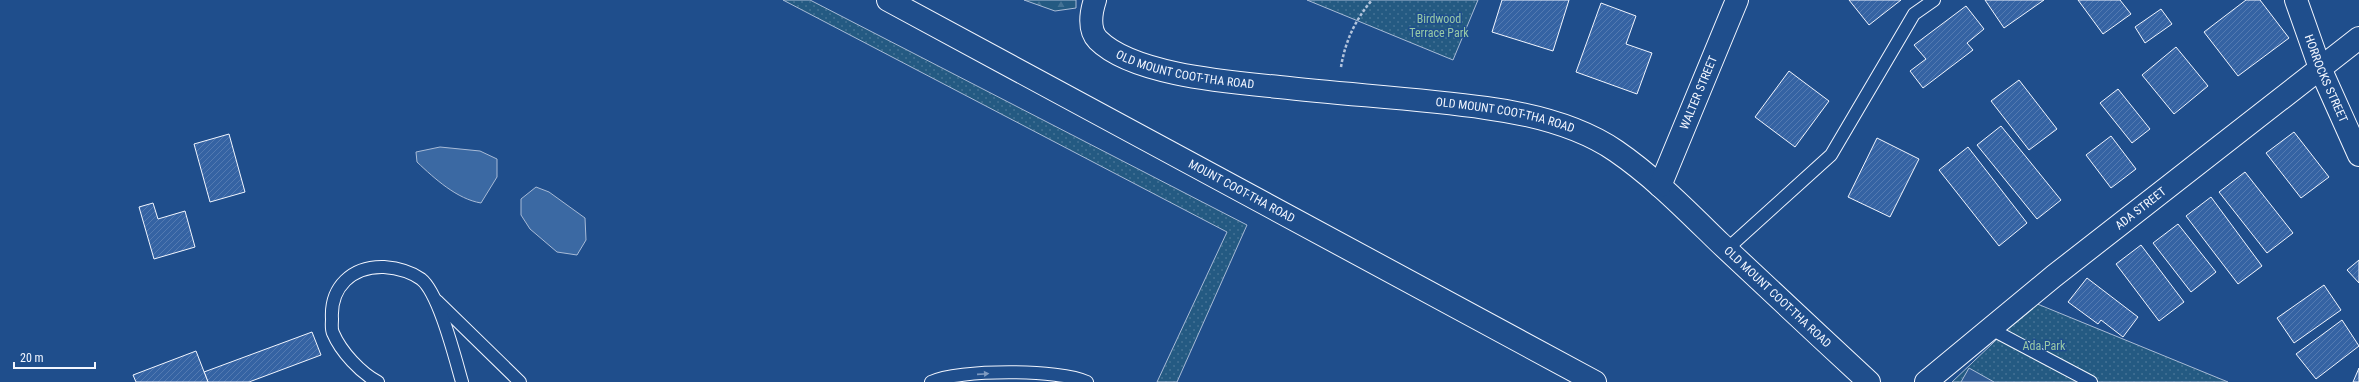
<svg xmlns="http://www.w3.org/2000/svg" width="2359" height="382" viewBox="0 0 2359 382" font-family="'Roboto Condensed',sans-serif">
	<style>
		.forest { fill: url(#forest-firs); stroke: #a8bbd7 }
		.park { fill: url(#park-dots); stroke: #a8bbd7 }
		.parking { fill: #305b95; stroke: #a8bbd7 }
		.water { fill: #3b69a3; stroke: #a8bbd7 }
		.building { fill: url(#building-hatch); stroke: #f2f6ff }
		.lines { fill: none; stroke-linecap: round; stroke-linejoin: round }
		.service-casing { stroke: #f2f6ff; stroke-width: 14 }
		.minor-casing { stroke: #f2f6ff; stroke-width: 24 }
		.secondary-casing { stroke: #f2f6ff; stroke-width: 24 }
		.path { stroke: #b3c4dc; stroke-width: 2.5; stroke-dasharray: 3 2; stroke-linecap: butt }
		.service { stroke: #1f4e8c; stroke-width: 12 }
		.minor { stroke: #1f4e8c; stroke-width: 22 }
		.secondary { stroke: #1f4e8c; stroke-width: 22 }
		.oneway { fill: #7e9ac0 }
		.labels { text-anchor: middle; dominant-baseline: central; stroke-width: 3; stroke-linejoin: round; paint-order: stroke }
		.park-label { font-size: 12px; fill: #97c8a6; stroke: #1f4e8c }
		.street-label { font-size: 12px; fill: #f2f6ff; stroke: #1f4e8c }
	</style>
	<defs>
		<pattern id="forest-firs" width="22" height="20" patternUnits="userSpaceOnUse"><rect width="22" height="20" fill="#245a82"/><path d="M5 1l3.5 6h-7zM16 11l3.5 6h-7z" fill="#447295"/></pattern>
		<pattern id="park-dots" width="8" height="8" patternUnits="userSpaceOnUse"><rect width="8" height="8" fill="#245a82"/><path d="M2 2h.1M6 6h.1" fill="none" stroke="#447295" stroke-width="1.8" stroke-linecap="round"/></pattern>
		<pattern id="building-hatch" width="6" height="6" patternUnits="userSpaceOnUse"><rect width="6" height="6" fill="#3563a3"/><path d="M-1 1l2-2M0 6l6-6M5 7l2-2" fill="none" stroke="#537ab1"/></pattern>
	</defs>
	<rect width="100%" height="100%" fill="#1f4e8c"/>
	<polygon class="forest" points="1024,0 1076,0 1076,8 1055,11"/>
	<g class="park">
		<polygon points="783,0 810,0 1247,225 1177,382 1157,382 1227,232"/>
		<polygon points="1307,0 1478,0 1453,60"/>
		<polygon points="2035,303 2228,382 1952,382"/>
	</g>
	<polygon class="parking" points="1969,368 1994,382 1961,382"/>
	<g class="water">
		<path d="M440,147L480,151L497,159V177L481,203C457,199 435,179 417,162L416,152Z"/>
		<polygon points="536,187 549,192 585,218 586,240 577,255 557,252 530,229 521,215 521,199"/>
	</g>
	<g class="building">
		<polygon points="1502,0 1569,0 1553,51 1492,32"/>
		<polygon points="1849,0 1901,0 1869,25"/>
		<polygon points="1985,0 2044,0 2004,28"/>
		<polygon points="2078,0 2120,0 2131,14 2103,34"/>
		<polygon points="2246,0 2260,0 2289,38 2238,76 2204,32"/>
		<polygon points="1601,3 1636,16 1626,44 1652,53 1637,94 1576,72"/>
		<polygon points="1966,6 1984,29 1967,43 1973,50 1923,88 1910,71 1926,59 1914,45"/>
		<polygon points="2161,9 2172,24 2145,43 2135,27"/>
		<polygon points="2176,47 2208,86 2174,114 2142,75"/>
		<polygon points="1789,71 1829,101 1795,147 1755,117"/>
		<polygon points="2019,80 2057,129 2029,150 1991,101"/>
		<polygon points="2118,89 2150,129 2132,143 2100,103"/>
		<polygon points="2001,126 2061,200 2037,219 1977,145"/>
		<polygon points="2294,132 2329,177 2301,198 2266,153"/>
		<polygon points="229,134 245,192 210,202 194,144"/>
		<polygon points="2111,136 2136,169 2111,188 2086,155"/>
		<polygon points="1877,138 1919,159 1890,217 1848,197"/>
		<polygon points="1968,147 2027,223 1999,246 1939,170"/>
		<polygon points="2245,172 2293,233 2267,253 2219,192"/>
		<polygon points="2211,197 2262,266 2238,284 2186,216"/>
		<polygon points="153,203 158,219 185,211 195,247 154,259 139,207"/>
		<polygon points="2178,224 2216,272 2191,292 2153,243"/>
		<polygon points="2141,245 2184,302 2159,321 2116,264"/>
		<polygon points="2359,260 2359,283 2347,270"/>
		<polygon points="2087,278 2138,317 2123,337 2101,320 2098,324 2068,302"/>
		<polygon points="2324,285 2341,310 2294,343 2277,318"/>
		<polygon points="2342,320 2359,346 2316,379 2296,354"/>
		<polygon points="312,332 321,355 249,382 208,382 204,372"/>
		<polygon points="196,351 208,382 136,382 133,375"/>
		<polygon points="2359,368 2359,382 2353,382"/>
	</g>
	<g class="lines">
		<g class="service-casing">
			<g id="service">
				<polyline points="1727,249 1831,155 1914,14 1934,0"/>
				<polyline points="437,301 520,382"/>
				<polyline points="1989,328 2091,382"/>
				<path d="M378,382C361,373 341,352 333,333C331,329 332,323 332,319C330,287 352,266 384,267C396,268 410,271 421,279C439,293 455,358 462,382"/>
				<path d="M931,382C958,369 1060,369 1087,382"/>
			</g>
		</g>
		<g class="minor-casing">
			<g id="minor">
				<path id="s1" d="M1095,0C1091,12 1088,30 1098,40C1133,75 1230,82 1279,87C1347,95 1417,98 1486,108C1531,114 1578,125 1616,151C1654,177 1687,211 1720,243C1769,289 1819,336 1869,382"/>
				<path id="s2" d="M2296,0L2320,68L2359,155"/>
				<path id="s3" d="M1660,186L1737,0"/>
				<path id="s4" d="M1926,382L2054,276L2359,38"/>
			</g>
		</g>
		<g class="secondary-casing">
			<g id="secondary">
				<path id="s5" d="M888,0L1595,382"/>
			</g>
		</g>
		<path class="path" d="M1341,67C1345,42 1355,20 1372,0"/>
		<use href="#service" class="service"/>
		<use href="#minor" class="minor"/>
		<use href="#secondary" class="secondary"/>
	</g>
	<defs><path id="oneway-solid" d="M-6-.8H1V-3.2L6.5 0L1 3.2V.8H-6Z"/></defs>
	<use class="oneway" href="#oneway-solid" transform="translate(983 374) rotate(-4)"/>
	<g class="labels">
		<g class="park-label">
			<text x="1439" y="19">Birdwood<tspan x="1439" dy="14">Terrace Park</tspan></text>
			<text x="2044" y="346">Ada Park</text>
		</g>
		<g class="street-label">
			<text stroke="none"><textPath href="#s1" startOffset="136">OLD MOUNT COOT-THA ROAD</textPath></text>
			<text stroke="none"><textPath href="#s2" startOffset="84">HORROCKS STREET</textPath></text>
			<text stroke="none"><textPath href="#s3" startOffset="101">WALTER STREET</textPath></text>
			<text stroke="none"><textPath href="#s1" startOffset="460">OLD MOUNT COOT-THA ROAD</textPath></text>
			<text stroke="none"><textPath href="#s5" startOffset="402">MOUNT COOT-THA ROAD</textPath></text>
			<text stroke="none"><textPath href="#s4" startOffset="276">ADA STREET</textPath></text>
			<text stroke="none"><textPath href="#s1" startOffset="796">OLD MOUNT COOT-THA ROAD</textPath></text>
		</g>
	</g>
	<path d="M14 362v6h81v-6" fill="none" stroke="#f2f6ff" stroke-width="2"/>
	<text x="20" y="362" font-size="12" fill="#f2f6ff" stroke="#1f4e8c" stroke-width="3" paint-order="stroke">20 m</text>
</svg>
